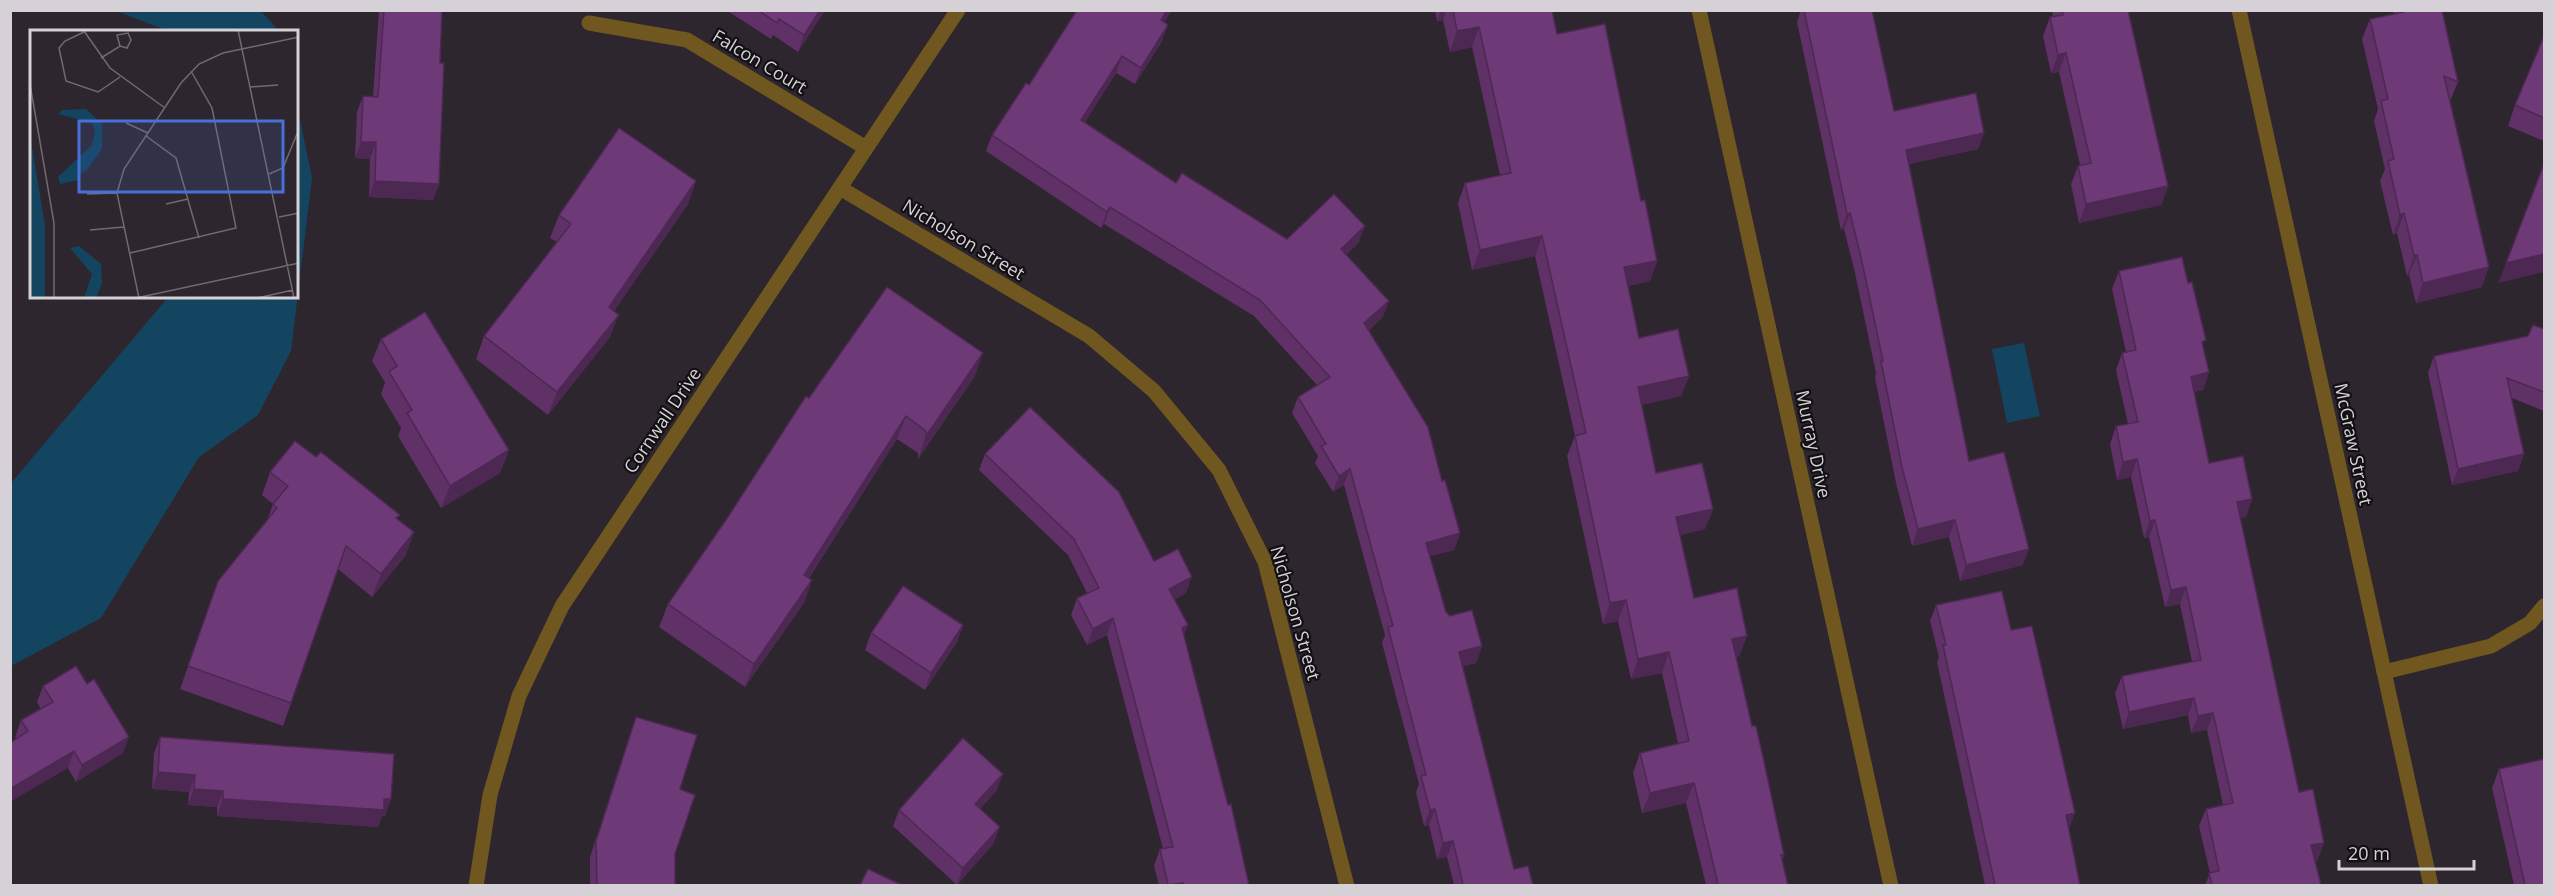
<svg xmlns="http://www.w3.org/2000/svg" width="2555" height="896" viewBox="0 0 2555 896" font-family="'Open Sans',sans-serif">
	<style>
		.water { fill: #134460 }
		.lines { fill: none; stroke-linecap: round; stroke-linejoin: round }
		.minor { stroke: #70561f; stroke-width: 15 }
		.wall { fill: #5f3166 }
		.shaded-wall { fill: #4d2853 }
		.building { fill: #6e3977; stroke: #4d2853; stroke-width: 1.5 }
		.labels { text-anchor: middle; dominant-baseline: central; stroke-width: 4.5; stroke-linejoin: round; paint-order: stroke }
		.street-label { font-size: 18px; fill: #d6d1d6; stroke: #131014 }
		.inset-road { fill: none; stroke: #716a71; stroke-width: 1.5 }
		.view { fill: #4b6fd8; fill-opacity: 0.15; stroke: #4b6fd8; stroke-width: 3 }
		.inset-edge { fill: none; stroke: #d6d1d6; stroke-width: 3 }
	</style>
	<rect width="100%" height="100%" fill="#2d262e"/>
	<g class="water">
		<polygon points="116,11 261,11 279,31 168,31"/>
		<polygon points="297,105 312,178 291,351 258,415 199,457 101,618 11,666 11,483 165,301 165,297 297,297"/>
		<polygon points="2024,343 2040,416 2007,423 1992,349"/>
	</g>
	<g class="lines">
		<g class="minor">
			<polyline points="1699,10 1891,886"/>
			<polyline points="2239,10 2431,886"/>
			<polyline points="589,23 687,40 866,148"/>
			<polyline points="840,188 1089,336 1154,391 1219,470 1265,562 1347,886"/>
			<polyline points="2384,672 2491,646 2530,623 2544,606"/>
			<polyline points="476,886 490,795 519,696 562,606 958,10"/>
		</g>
	</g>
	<g class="wall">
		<polygon points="379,10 442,10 440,63 439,184 433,200 369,197 370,159 355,158 357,112 363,96 373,96"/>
		<polygon points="726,10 825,10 798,52 773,35 771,39"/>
		<polygon points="1077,10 1172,10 1164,22 1162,41 1135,84 1116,73 1085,122 1176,183 1287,239 1359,242 1346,255 1383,317 1369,330 1442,481 1460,533 1454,550 1430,556 1446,612 1482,646 1476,663 1463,666 1514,869 1533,885 1454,885 1447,857 1437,859 1429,825 1424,826 1416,792 1419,784 1382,643 1385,635 1344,485 1333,492 1315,463 1318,456 1292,413 1298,397 1317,385 1254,316 1104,224 1101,228 986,151 992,135 1029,85"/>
		<polygon points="1435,10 1552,10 1557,34 1641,201 1657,261 1650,281 1628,286 1639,338 1689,376 1681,396 1641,405 1656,473 1713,509 1705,529 1680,535 1694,598 1747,636 1739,656 1736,657 1752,726 1784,855 1782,861 1788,885 1706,885 1686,803 1642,813 1633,773 1640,753 1678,743 1662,673 1631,679 1618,621 1603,624 1567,456 1575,436 1535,256 1472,270 1458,203 1465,183 1500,175 1472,47 1450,52 1443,20 1437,21"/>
		<polygon points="1801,10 1872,10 1894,111 1984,133 1978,149 1909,164 1969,461 2023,565 1960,581 1949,537 1912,546 1896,483 1875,378 1876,373 1855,273 1844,229 1841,230 1797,22"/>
		<polygon points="2052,10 2130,10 2129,14 2168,186 2161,205 2079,223 2071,184 2078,166 2080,165 2059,72 2051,73 2043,36 2050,17 2053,17"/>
		<polygon points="2393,10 2442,10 2458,82 2450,101 2482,287 2416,303 2409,275 2407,276 2397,233 2393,235 2380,181 2385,169 2374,121 2378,109 2362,39 2370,19 2394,14"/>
		<polygon points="2544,36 2544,141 2508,126 2515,105"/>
		<polygon points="696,181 688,204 614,311 610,337 548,415 476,359 484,336 557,242 550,238 559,215"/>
		<polygon points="2119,271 2203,347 2209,372 2203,390 2194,392 2209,463 2252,499 2246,517 2240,518 2299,792 2318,860 2315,861 2321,885 2205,885 2210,873 2199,826 2206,809 2223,805 2207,730 2191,733 2188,715 2123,729 2115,693 2122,676 2192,662 2180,604 2165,607 2149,537 2144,538 2131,477 2117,480 2110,444 2116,426 2128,424 2116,370 2122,353 2126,352 2112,289"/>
		<polygon points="2544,329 2544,411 2512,398 2524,454 2518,471 2452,485 2428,373 2434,356 2528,336"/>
		<polygon points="381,339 509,450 500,473 441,508 398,436 401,428 381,394 385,382 372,361"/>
		<polygon points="975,376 918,459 918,453 897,439 809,578 812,580 804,603 745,687 659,627 668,604 809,398"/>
		<polygon points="985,454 1154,561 1186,593 1174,600 1249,885 1159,885 1154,866 1160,849 1163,849 1107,635 1087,645 1071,615 1077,598 1087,593 1068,555 979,470"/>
		<polygon points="316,457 398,520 406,555 372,597 338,569 283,726 180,689 218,581 267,521 273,504 262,495 270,472"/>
		<polygon points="1936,605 2011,630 2069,829 2080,885 1985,885 1937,662 1939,657 1930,621"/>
		<polygon points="963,625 957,642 925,690 865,650 871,633"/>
		<polygon points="43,686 123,753 76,782 68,768 17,739 15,737 21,720 41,709 37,702"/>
		<polygon points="636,717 680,789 675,854 675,885 590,885 590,857"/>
		<polygon points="160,737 391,799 385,816 382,816 378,827 217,816 217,807 188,805 189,792 152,789 154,753"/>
		<polygon points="2499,769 2544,885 2514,885 2492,788"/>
		<polygon points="997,790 980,809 994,843 957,885 893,826 899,810"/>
	</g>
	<g class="shaded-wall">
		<polygon points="820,10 825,10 798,52 804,35"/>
		<polygon points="1167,10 1172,10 1155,36 1161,20"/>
		<polygon points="1441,10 1446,10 1443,20 1437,21"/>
		<polygon points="1168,25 1162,41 1135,84 1141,68"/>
		<polygon points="1479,27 1472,47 1450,52 1457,31"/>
		<polygon points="2066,53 2059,72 2051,73 2058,55"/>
		<polygon points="1122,56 1116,73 1076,137 1081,120"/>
		<polygon points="1984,133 1978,149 1900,166 1906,150"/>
		<polygon points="361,142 376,142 370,159 355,158"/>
		<polygon points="375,181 439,184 433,200 369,197"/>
		<polygon points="696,181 688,204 601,330 609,307"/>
		<polygon points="2168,186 2161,205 2079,223 2086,204"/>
		<polygon points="1110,207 1104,224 1101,228 1107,212"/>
		<polygon points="1850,213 1844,229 1841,230 1847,214"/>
		<polygon points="2404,213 2397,233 2393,235 2400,215"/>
		<polygon points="1365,226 1359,242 1335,266 1341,249"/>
		<polygon points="1542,236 1535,256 1472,270 1480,250"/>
		<polygon points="2544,254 2544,272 2498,283 2506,263"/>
		<polygon points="2417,255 2409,275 2407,276 2414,256"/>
		<polygon points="1657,261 1650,281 1616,288 1624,267"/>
		<polygon points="2489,267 2482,287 2416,303 2423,283"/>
		<polygon points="1389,301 1383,317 1358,339 1364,323"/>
		<polygon points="619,315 610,337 548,415 557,392"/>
		<polygon points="983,353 975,376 918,459 926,436"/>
		<polygon points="2209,372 2203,390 2184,394 2191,377"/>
		<polygon points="1689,376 1681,396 1630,407 1638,387"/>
		<polygon points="906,416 897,439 796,597 804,575"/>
		<polygon points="509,450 500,473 441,508 450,486"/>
		<polygon points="2524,454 2518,471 2452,485 2458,469"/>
		<polygon points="2137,459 2131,477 2117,480 2123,462"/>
		<polygon points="1350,469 1344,485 1333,492 1339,476"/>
		<polygon points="2252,499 2246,517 2231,520 2237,502"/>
		<polygon points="1713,509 1705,529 1669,537 1676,517"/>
		<polygon points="1955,520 1949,537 1912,546 1918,529"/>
		<polygon points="2155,520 2149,537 2144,538 2150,521"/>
		<polygon points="414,532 406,555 372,597 381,574"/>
		<polygon points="1460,533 1454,550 1420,559 1426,543"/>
		<polygon points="2029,549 2023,565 1960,581 1966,565"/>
		<polygon points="1192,577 1186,593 1163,606 1169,589"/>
		<polygon points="812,580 804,603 745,687 754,664"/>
		<polygon points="2186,587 2180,604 2165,607 2171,590"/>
		<polygon points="1626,600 1618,621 1603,624 1610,603"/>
		<polygon points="1113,618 1107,635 1087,645 1093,629"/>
		<polygon points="963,625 957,642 925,690 931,673"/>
		<polygon points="1188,625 1182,642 1182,628"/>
		<polygon points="1747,636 1739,656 1725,659 1732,639"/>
		<polygon points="1482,646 1476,663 1453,669 1459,652"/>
		<polygon points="1669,652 1662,673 1631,679 1638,659"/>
		<polygon points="2194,698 2188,715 2123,729 2129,712"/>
		<polygon points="2213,713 2207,730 2191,733 2198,716"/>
		<polygon points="129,737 123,753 76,782 82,765"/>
		<polygon points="74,751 68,768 10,802 10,789"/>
		<polygon points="158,772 195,775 189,792 152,789"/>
		<polygon points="1003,774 997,790 969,821 975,804"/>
		<polygon points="1694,783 1686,803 1642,813 1650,793"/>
		<polygon points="194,789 223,791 217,807 188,805"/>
		<polygon points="223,799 391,799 385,816 382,816 378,827 217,816"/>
		<polygon points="1435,809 1429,825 1424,826 1430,810"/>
		<polygon points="2075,813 2069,829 2060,831 2066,815"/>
		<polygon points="1000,827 994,843 957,885 963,868"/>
		<polygon points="1453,841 1447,857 1437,859 1443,843"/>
		<polygon points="2324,843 2318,860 2305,863 2311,845"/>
	</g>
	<g class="building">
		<polygon points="384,10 442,10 440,63 444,63 439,184 375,181 376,142 361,142 363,96 378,97"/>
		<polygon points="758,10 820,10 804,35 779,19 777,23"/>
		<polygon points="1077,10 1167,10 1161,20 1168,25 1141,68 1122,56 1081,120 1176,183 1182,173 1287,239 1334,194 1365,226 1341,249 1389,301 1364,323 1428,427 1442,481 1445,480 1460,533 1426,543 1446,612 1450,616 1472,610 1482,646 1459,652 1514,869 1528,866 1533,885 1463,885 1453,841 1443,843 1435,809 1430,810 1421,776 1426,775 1388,627 1393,626 1350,469 1339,476 1321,446 1326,444 1298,397 1330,377 1260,300 1110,207 1107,212 992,135 1026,83 1029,85"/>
		<polygon points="1453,10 1552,10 1557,34 1605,24 1641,201 1645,200 1657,261 1624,267 1639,338 1678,329 1689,376 1638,387 1656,473 1702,463 1713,509 1676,517 1694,598 1737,588 1747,636 1732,639 1752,726 1756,726 1765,766 1784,855 1781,855 1788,885 1711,885 1718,884 1694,783 1650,793 1640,753 1689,741 1669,652 1638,659 1626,600 1610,603 1575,436 1586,433 1542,236 1480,250 1465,183 1511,173 1479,27 1457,31"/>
		<polygon points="1804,10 1872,10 1894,111 1976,93 1984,133 1906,150 1969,461 2004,452 2029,549 1966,565 1955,520 1918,529 1902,467 1881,361 1883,361 1861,257 1850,213 1847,214"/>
		<polygon points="2062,10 2128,10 2168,186 2086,204 2078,166 2091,163 2066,53 2058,55 2050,17 2063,15"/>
		<polygon points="2404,10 2442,10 2458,82 2444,76 2489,267 2423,283 2417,255 2414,256 2404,213 2400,215 2388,161 2394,159 2381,101 2388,99 2370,19 2404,12"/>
		<polygon points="2544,36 2544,118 2515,105"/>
		<polygon points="619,128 696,181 609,307 619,315 557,392 484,336 571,224 559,215"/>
		<polygon points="2544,164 2544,254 2506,263"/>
		<polygon points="2182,257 2188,283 2192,282 2206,340 2202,342 2209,372 2191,377 2209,463 2243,456 2252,499 2237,502 2299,792 2313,789 2324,843 2311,845 2321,885 2212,885 2209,873 2219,871 2206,809 2233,803 2213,713 2198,716 2194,698 2129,712 2122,676 2201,660 2186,587 2171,590 2155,520 2150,521 2137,459 2123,462 2116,426 2138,422 2122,353 2136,350 2119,271"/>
		<polygon points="887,287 983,353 926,436 926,431 906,416 804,575 812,580 754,664 668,604 728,517 806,396 809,398"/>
		<polygon points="425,312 509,450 450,486 407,413 412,410 389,372 397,366 381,339"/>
		<polygon points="2533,325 2544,329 2544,392 2507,378 2524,454 2458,469 2434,356 2528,336"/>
		<polygon points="1030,407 1119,492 1154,561 1178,549 1192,577 1169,589 1188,625 1182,628 1228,805 1231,804 1249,885 1184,885 1183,883 1168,885 1160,849 1173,847 1113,618 1093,629 1077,598 1099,588 1074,539 985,454"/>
		<polygon points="295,441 316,457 321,452 400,515 396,518 414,532 381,574 346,546 291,703 188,666 218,581 277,508 273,504 288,486 270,472"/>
		<polygon points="903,586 963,625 931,673 871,633"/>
		<polygon points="2002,591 2011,630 2032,626 2075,813 2066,815 2080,885 1995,885 1943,645 1946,645 1936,605"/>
		<polygon points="76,666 87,684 94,679 129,737 82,765 74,751 10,789 10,743 28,731 21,720 53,702 43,686"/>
		<polygon points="636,717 697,735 680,789 695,795 675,854 675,885 597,885 596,841"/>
		<polygon points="160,737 394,754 391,799 384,799 384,810 223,799 223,791 194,789 195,775 158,772"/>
		<polygon points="963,738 1003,774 975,804 1000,827 963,868 899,810"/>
		<polygon points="2544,759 2544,885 2525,885 2499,769"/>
		<polygon points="868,869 902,885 860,885"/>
	</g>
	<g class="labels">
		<g class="street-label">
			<text transform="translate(760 61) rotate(31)">Falcon Court</text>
			<text transform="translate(964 239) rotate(31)">Nicholson Street</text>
			<text transform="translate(662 420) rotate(-56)">Cornwall Drive</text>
			<text transform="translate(1814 444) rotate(78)">Murray Drive</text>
			<text transform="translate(2354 444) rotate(78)">McGraw Street</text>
			<text transform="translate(1296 613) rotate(74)">Nicholson Street</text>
		</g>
	</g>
	<g transform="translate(30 30)">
		<rect width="268" height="268" fill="#2d262e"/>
		<path d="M56,79L72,94V119L57,140L48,145V150L30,154L28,147L62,115L65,101L62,93L28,84L32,80ZM0,105L15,195V268H0ZM49,216L71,234L72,254L66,268H54L62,244L40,218Z" fill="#134460"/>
		<path class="inset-road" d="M208,0L264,268M54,1L80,38L135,78M54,2L35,11L29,18L36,51L68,62L90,47M71,28L90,16L97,18L101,10L98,3L87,5L90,16M0,54L24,193V268M220,57L248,55M96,93L118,103M116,106L146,128L169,208M239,144L253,138L269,99M57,164L87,163M136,174L158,169M249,187L269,183M60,200L94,197M100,223L206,198L182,78L161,41M106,268L269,233M109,268L87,163L94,139L151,53L169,34L193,23L269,7M227,268L263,260"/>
		<path class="view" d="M49,91H253V162H49Z"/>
		<rect width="268" height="268" class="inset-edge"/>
	</g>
	<rect width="2555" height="896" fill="none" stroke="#d6d1d6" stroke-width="24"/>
	<path d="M2339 860v9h135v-9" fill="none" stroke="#d6d1d6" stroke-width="3"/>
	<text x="2348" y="860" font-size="18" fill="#d6d1d6" stroke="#131014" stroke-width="4.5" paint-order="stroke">20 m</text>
</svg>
